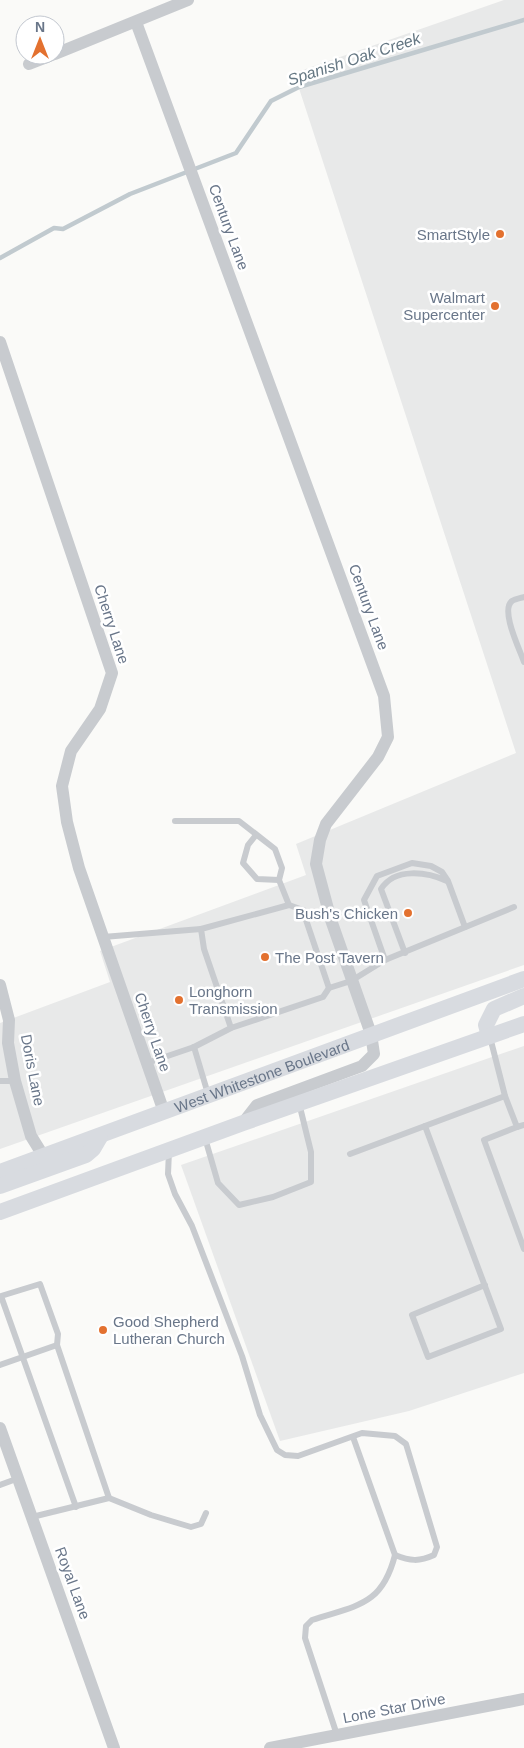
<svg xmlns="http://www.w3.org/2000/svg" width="524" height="1748" viewBox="0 0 524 1748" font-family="Arial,sans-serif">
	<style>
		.built { fill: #e8e9e9 }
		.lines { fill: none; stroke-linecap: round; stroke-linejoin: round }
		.stream { stroke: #c1cacf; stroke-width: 4.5 }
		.lane { stroke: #c8cbcf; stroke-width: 6 }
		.street { stroke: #c8cbcf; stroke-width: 12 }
		.secondary { stroke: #d8dbe0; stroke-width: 16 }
		.poi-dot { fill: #e3712f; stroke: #fff; stroke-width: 2 }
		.labels { text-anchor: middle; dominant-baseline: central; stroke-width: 5; stroke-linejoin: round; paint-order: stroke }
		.street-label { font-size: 15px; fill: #697689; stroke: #fff }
		.poi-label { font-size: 15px; fill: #697689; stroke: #fff; text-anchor: end }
		.water-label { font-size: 16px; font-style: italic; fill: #657783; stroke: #fff }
	</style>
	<rect width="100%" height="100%" fill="#fafaf8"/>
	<g class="built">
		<polygon points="504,0 524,0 524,965 0,1149 0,1023 110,982 100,951 306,875 296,844 516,753 294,73"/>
		<polygon points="524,1046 524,1373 409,1411 280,1441 181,1165"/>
	</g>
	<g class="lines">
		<polyline class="stream" points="0,258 54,228 63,229 130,194 236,153 271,101 299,87 524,20"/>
		<g class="lane">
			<path d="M524,597C521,598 515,599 512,601C500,610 520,650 524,662"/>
			<polyline points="175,821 239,821 275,849 282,868 279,880 289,905"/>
			<polyline points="256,835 248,845 243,863 257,879 279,880"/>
			<polyline points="303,911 329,988"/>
			<polyline points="103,937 201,929"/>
			<path d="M405,953L381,889C395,867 427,872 447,881"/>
			<polyline points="385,960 364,900 377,876 412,863 431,866 442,872 448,881 465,927"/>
			<polyline points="231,1028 204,949 201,929 289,905 331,920"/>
			<polyline points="194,1047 208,1094"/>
			<polyline points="147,1063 194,1047 231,1028 323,997 329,988 351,981 385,960 514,907"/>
			<polyline points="0,1081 15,1081"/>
			<polyline points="505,1096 517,1127 484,1140 524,1249"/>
			<polyline points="425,1126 501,1329 428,1357 412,1315 485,1285"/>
			<polyline points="517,1127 524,1125"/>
			<polyline points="205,1138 218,1183 239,1205 273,1197 311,1182 311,1152 299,1103"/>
			<path d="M169,1151L168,1174L175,1194L192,1226L242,1356L260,1415L277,1450L285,1455L298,1456L362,1433L395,1436L406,1444L437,1547L434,1555C419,1562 410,1561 395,1555C382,1606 357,1605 312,1620L306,1626L305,1638L337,1735"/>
			<polyline points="350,1154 505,1096 490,1037"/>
			<polyline points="0,1365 57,1345"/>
			<polyline points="353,1437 395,1555"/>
			<polyline points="0,1485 19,1478"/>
			<polyline points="76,1507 1,1296 40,1284 58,1334 57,1345 109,1498"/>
			<polyline points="32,1517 109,1498 151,1515 191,1527 201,1524 206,1513"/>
		</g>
		<g class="street">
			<polyline points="136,22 384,696 388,737 378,757 326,824 320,840 316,864 331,920 371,1034 374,1054 362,1066 257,1105 243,1123"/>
			<polyline points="55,54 188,0"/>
			<polyline points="29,64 52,55"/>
			<polyline points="0,342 112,673 100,709 71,751 62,786 67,822 79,868 164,1112"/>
			<polyline points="0,985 9,1020 8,1043 15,1081 31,1136 44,1157"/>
			<polyline points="0,1428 114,1748"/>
			<polyline points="270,1748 524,1699"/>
		</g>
		<g class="secondary">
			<polyline points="489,1036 486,1025 494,1009 524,996"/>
			<path id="s1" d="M0,1172L524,979"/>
			<polyline points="0,1186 86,1155 93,1149 100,1137"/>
			<polyline points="0,1212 243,1123 524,1024"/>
		</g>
	</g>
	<g class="poi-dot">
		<circle cx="500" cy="234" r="5"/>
		<circle cx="495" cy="306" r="5"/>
		<circle cx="408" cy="913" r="5"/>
		<circle cx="265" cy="957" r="5"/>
		<circle cx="179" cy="1000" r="5"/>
		<circle cx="103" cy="1330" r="5"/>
	</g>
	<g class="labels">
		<g class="street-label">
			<text transform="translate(229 227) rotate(70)">Century Lane</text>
			<text transform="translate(369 607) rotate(70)">Century Lane</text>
			<text transform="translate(112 624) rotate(72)">Cherry Lane</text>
			<text transform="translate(153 1032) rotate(71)">Cherry Lane</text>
			<text transform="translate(33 1070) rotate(79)">Doris Lane</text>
			<text stroke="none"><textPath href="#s1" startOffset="279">West Whitestone Boulevard</textPath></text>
			<text transform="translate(73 1583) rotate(70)">Royal Lane</text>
			<text transform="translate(394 1708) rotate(-11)">Lone Star Drive</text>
		</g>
		<g class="poi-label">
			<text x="490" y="234">SmartStyle</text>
			<text x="485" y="297">Walmart<tspan x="485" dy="17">Supercenter</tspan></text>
			<text x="398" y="913">Bush's Chicken</text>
			<text x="275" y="957" text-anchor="start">The Post Tavern</text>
			<text x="189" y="991" text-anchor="start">Longhorn<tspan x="189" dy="17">Transmission</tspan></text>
			<text x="113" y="1321" text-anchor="start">Good Shepherd<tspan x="113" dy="17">Lutheran Church</tspan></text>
		</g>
		<g class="water-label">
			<text transform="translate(354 59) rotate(-18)">Spanish Oak Creek</text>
		</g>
	</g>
	<g transform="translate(40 40)"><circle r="24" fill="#ffffff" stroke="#c3c8d0"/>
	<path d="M0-4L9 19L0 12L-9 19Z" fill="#e3712f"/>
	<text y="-8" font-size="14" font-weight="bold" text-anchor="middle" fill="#697689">N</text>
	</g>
</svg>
